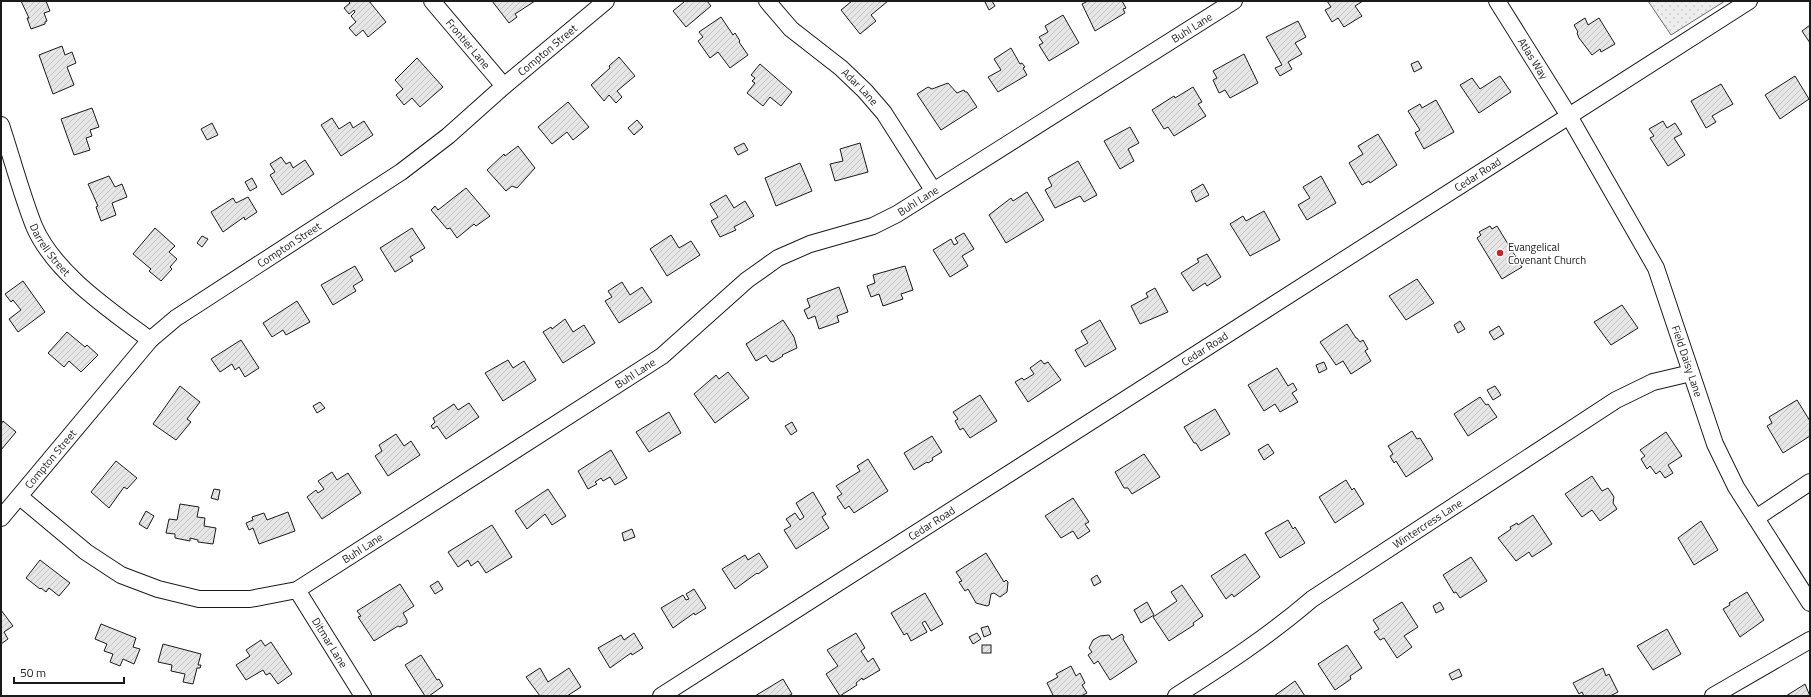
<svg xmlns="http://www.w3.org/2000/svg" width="1811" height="697" viewBox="0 0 1811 697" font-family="'Titillium Web',sans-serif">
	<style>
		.park { fill: url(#park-dots); stroke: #6a6a6a }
		.building { fill: url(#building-hatch); stroke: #1a1a1a }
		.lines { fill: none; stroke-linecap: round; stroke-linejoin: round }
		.minor-casing { stroke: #1a1a1a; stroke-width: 18 }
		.minor { stroke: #fff; stroke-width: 16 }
		.poi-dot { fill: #c62828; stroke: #fff; stroke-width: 1.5 }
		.labels { text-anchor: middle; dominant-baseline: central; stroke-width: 3; stroke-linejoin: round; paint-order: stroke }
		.street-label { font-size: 11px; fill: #1a1a1a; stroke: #fff }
		.poi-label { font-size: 11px; fill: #1a1a1a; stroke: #fff; text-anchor: start }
	</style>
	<defs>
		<pattern id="park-dots" width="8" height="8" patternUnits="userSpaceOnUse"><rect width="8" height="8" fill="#ededed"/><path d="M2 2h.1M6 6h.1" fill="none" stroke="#cbcbcb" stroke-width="1.8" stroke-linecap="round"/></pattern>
		<pattern id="building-hatch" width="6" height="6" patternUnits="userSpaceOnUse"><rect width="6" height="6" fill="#e6e6e6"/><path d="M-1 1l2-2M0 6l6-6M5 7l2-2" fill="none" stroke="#c5c5c5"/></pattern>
	</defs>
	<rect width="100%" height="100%" fill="#fff"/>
	<polygon class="park" points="1648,1 1725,1 1671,35"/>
	<g class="building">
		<polygon points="21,1 46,1 50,11 44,13 47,21 45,22 45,24 31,29 27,18 29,18"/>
		<polygon points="348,1 369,1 386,22 368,37 363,30 356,36 349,28 356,22 351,16 355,12 354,10 349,14 344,8 350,3"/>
		<polygon points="492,1 535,1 515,14 517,17 509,23"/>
		<polygon points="683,1 707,1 711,6 686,27 673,11 684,2"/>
		<polygon points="852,1 888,1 871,15 876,21 860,34 841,10"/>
		<polygon points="987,1 992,1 995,6 989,10 985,2"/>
		<polygon points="1088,1 1122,1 1126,8 1123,9 1125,13 1095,31 1082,4"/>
		<polygon points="1327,1 1363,1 1355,6 1362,16 1344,27 1338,18 1332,22 1325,10 1331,7"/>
		<polygon points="1063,15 1079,43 1049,61 1039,45 1043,43 1039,37 1048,32 1045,26"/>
		<polygon points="721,17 733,35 735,33 740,41 739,42 748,55 730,68 718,52 710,58 698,41 703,37 699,32"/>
		<polygon points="1585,18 1588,25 1599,18 1615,44 1601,52 1600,49 1592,55 1579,38 1577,33 1578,32 1574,25"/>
		<polygon points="1298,21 1306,37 1295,43 1302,54 1288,62 1292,69 1280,76 1275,68 1282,65 1266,37"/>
		<polygon points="1810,25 1810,43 1802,31"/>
		<polygon points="62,46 65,55 72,52 76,63 67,67 74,85 53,94 39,55"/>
		<polygon points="1011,48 1020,64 1022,63 1025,67 1023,68 1027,75 998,92 988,77 1001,70 994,59"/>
		<polygon points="1244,54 1258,83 1230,98 1225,90 1219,93 1213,80 1217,78 1213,71"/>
		<polygon points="619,57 635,76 617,91 622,97 616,103 609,95 604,101 591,85 610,68 609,66"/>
		<polygon points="417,58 443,87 420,107 412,98 404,105 396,95 403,89 395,80"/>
		<polygon points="1418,61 1422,68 1414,72 1411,64"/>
		<polygon points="760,64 792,92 781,106 770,97 763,106 747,93 755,83 752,81 755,78 751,75"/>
		<polygon points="1500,76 1511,92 1479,113 1460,85 1472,78 1480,89"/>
		<polygon points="1795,76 1809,99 1780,119 1765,95"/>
		<polygon points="948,83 957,93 964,90 965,92 967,92 977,107 941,130 917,94 928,87 932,89"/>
		<polygon points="1721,84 1733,104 1712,116 1716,122 1706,128 1691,101"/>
		<polygon points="1193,87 1202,102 1198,104 1206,116 1174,136 1168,127 1164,129 1152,110 1174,96 1175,98"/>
		<polygon points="1436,100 1454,132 1424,149 1415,133 1420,130 1408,111 1420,104 1422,108"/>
		<polygon points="568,102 589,127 573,140 567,132 552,144 538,127"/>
		<polygon points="92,108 99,127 90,130 92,136 86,138 90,150 74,155 61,119"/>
		<polygon points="332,118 339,129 350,122 353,128 364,121 373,135 341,156 321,125"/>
		<polygon points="637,120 643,127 634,135 628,128"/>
		<polygon points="1663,121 1667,128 1675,123 1682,134 1674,138 1685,155 1668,166 1650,138 1654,136 1649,129"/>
		<polygon points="212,123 218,135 207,140 201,129"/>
		<polygon points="1130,127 1139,143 1128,149 1134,161 1120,169 1104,141"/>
		<polygon points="1378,134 1397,165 1370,183 1369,181 1362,185 1349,163 1363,154 1358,146"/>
		<polygon points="744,143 748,150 738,155 734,148"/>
		<polygon points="860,143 868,172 835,181 830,164 843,161 840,149"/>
		<polygon points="518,146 535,168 517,188 512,186 506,191 487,170 504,154 505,156"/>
		<polygon points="281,157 286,164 290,162 293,168 305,160 314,174 282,195 270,175 275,172 270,164"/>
		<polygon points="1078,161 1097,195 1084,202 1080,196 1055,208 1045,190 1052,186 1048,178"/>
		<polygon points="800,163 812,191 776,206 765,178"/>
		<polygon points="109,176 115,187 122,184 127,197 112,203 116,215 101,221 96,207 98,206 88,184"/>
		<polygon points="1321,176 1336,203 1307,220 1298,205 1310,198 1303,187"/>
		<polygon points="252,178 257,187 250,191 245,182"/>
		<polygon points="1203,184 1209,195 1196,202 1191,191"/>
		<polygon points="466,188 490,216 476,226 474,224 457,238 450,228 447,229 431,210 435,206 438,210"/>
		<polygon points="1027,192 1044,220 1006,243 989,215 1011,198 1013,201"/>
		<polygon points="726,195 734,208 745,201 754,216 734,227 736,230 720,237 711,221 718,217 710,204"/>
		<polygon points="248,197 257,212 245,220 244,217 223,232 211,212 233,198 236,203"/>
		<polygon points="1264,211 1280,240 1250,256 1230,224 1243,216 1246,221"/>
		<polygon points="1490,226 1492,229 1497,226 1522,267 1502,279 1477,238 1481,235 1479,232"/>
		<polygon points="155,228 175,246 169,252 177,259 170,267 172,269 161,281 149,271 151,269 133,254"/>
		<polygon points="412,228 425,248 410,257 413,261 395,272 380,248"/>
		<polygon points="964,233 974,249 962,256 968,266 950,277 933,250 951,239 954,245 958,243 955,238"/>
		<polygon points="671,235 679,248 691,241 700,255 667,276 650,249"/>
		<polygon points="202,236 208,239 202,247 197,243"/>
		<polygon points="1207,254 1221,277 1207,286 1205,283 1193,291 1181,273 1199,262 1197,259"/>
		<polygon points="355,266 363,280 353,286 356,291 333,305 321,285"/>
		<polygon points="905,266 913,290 901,294 903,299 883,306 879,294 871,297 867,286 875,283 873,275"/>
		<polygon points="1417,279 1434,303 1406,320 1389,296"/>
		<polygon points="23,281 45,312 18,332 9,319 21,310 13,300 11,302 5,294"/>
		<polygon points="622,282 630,295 642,287 652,302 619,323 605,301 612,297 608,291"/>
		<polygon points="839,287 848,312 837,316 839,322 819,329 815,316 808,319 804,310 810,307 807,299"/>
		<polygon points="1155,288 1168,312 1140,324 1131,306 1148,297 1146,293"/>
		<polygon points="297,301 310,322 286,335 283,330 272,337 263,323"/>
		<polygon points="1622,305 1638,328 1611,345 1594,322"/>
		<polygon points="565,319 573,332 584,325 595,343 563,363 543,332 551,327 552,329"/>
		<polygon points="783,320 794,337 797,348 782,355 783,356 773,362 770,361 766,355 756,361 746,344"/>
		<polygon points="1100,320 1116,349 1085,367 1075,350 1088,343 1081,331"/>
		<polygon points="1460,321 1465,329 1458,333 1454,325"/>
		<polygon points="1347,324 1356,338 1357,338 1360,342 1363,340 1368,349 1365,351 1371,361 1351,374 1343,361 1336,365 1320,342"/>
		<polygon points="1499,326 1504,334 1494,340 1489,332"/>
		<polygon points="67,332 85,347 87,345 98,355 81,372 69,361 64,367 48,353"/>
		<polygon points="241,340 259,368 245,377 239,367 235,370 232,364 220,372 211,359"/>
		<polygon points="508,360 513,368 524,361 536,380 503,401 485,373"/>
		<polygon points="1041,360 1044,364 1048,362 1061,380 1028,402 1015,382 1022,378 1024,380 1034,374 1030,368"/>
		<polygon points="1324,362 1327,369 1319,373 1316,365"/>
		<polygon points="1277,368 1288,386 1293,383 1297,390 1292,393 1298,402 1280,412 1275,404 1264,411 1248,385"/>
		<polygon points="728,372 749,398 715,423 694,394 716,375 719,379"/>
		<polygon points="180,386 200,402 187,419 191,422 176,440 153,424"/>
		<polygon points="1495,386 1501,395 1493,400 1487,390"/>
		<polygon points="980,395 997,421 970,438 963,428 960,430 955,421 958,419 953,412"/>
		<polygon points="1480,397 1486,405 1488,404 1497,417 1468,436 1454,414"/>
		<polygon points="1797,400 1810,421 1810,436 1783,453 1767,426 1772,423 1769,417"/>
		<polygon points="320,402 325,408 317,413 313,406"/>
		<polygon points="469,403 479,417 446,439 437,426 433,429 431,426 435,422 433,418 454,404 458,410"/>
		<polygon points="1215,409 1230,434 1201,451 1196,443 1194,443 1184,427"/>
		<polygon points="669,412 681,433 649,452 636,432"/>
		<polygon points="3,421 16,432 1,450 1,424"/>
		<polygon points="792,422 797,431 791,435 785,426"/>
		<polygon points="1412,431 1417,439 1420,438 1433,459 1406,477 1396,461 1394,463 1390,456 1393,454 1388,446"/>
		<polygon points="1666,432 1682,456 1668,465 1673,473 1665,478 1660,471 1656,474 1650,466 1647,469 1641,459 1645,456 1640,450"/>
		<polygon points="396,434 404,446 411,441 420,455 388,476 375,456 382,451 379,445"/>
		<polygon points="932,436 942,452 932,458 933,460 928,463 927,462 914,470 904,453"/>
		<polygon points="1268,444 1274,453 1264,460 1258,450"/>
		<polygon points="611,450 627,478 615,485 610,477 603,481 601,478 595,482 597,484 588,489 578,471"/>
		<polygon points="1144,454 1160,477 1132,494 1128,488 1124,488 1115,472"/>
		<polygon points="868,459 888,491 854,513 849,506 845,509 837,497 842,494 836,486 860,471 857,466"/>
		<polygon points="116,461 137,478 127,489 124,487 109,508 91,492"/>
		<polygon points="332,472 337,480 348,473 361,493 322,519 307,497 316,490 318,493 324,489 318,481"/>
		<polygon points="1592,476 1602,491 1608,488 1614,497 1613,503 1617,509 1600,521 1592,510 1582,517 1565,494"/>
		<polygon points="1346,480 1352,490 1354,488 1364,504 1335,523 1319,497"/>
		<polygon points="214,489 220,490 218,500 211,498"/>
		<polygon points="548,489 566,516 552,525 545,514 527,529 515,511"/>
		<polygon points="813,492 826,514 822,517 829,528 796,549 784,530 791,526 786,519 795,513 800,520 804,517 796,503"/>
		<polygon points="1073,498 1089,522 1085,524 1090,531 1078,539 1073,531 1061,538 1045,516"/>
		<polygon points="180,504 199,507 197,517 205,518 204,526 216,528 213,544 198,542 198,540 190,538 190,541 175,538 175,534 166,533 169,519 177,520"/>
		<polygon points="146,511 154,516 147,529 139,524"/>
		<polygon points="288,512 295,531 259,544 253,528 249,530 246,523 253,520 252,517 264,513 267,520"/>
		<polygon points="1533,515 1552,544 1532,557 1529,552 1516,561 1498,538 1511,529 1510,527 1517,523 1518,525"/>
		<polygon points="1288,520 1293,529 1295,527 1305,543 1280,558 1265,533"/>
		<polygon points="1701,521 1718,550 1694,565 1678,538"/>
		<polygon points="492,525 512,557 486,573 478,561 471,566 468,560 458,567 448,552"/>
		<polygon points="632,529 635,537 624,541 622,533"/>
		<polygon points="759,553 768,567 758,574 757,573 735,589 722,569 745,555 748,560"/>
		<polygon points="986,553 1004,582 1006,580 1008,582 1007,592 1000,597 994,593 991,594 989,605 987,606 976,603 968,589 965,591 959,582 962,581 956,572"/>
		<polygon points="1245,554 1260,577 1234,597 1232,594 1226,599 1211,576"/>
		<polygon points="1471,557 1487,581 1460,598 1456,592 1454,593 1443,575"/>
		<polygon points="40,560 70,583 59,596 49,588 46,592 41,588 40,589 26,578"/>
		<polygon points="1097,575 1101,582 1094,586 1091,579"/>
		<polygon points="438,581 443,589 435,594 430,586"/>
		<polygon points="400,584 414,606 403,613 407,620 407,623 400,627 398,626 374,641 358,617 361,616 357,611"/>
		<polygon points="1182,585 1203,616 1193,623 1194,625 1169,641 1153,617 1177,601 1171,592"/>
		<polygon points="694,589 706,608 695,615 694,613 673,628 661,608 683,595 686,600 689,599 686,594"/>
		<polygon points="1747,592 1764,620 1740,637 1723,609 1730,605 1729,603"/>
		<polygon points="925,593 943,624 931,631 925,621 922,623 927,632 911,641 907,633 904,635 891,613"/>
		<polygon points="1147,602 1154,615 1141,623 1134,610"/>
		<polygon points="1402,602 1418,627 1404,636 1412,647 1397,658 1384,638 1380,640 1374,632 1379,629 1373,620"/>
		<polygon points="1440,602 1444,609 1436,613 1433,606"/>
		<polygon points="1,610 13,626 4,632 8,639 1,644"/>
		<polygon points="101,624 136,638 133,647 140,649 134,664 123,659 120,666 110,662 113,654 104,651 107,644 95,639"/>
		<polygon points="988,626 991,634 984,637 981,628"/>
		<polygon points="1667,629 1681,654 1653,670 1637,646"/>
		<polygon points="634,633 643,648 632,655 631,653 610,668 598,648 621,635 624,640"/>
		<polygon points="856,633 865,648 861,651 868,662 873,658 880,670 863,680 862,678 856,683 857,685 840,696 826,674 838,666 827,650"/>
		<polygon points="977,633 981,639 973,644 969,637"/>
		<polygon points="1122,634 1124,637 1123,639 1137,662 1110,680 1098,661 1094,664 1088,655 1092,652 1089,648 1093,640 1100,636 1109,635 1112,640"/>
		<polygon points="261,640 265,646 271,642 292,674 278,684 270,673 266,675 263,670 246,680 236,665 250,656 246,650"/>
		<polygon points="163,644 201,654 198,665 201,665 200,668 197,668 193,684 183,682 185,674 171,671 172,665 158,662"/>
		<rect x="982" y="645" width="9" height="8"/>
		<polygon points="1347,645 1362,668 1350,676 1351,679 1335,690 1318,664"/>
		<polygon points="421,655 437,680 439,679 443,686 429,696 425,696 405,665"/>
		<polygon points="1071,666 1076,676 1080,673 1085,683 1082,685 1087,693 1081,696 1050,696 1053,695 1047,683 1058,677 1056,674"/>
		<polygon points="540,668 548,682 569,668 581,687 567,696 540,696 526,677"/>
		<polygon points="1603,668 1606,676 1609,674 1618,692 1610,696 1584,696 1582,692 1579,694 1573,683"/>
		<polygon points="1459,669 1462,676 1452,680 1449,674"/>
		<polygon points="783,679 792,694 788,696 755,696"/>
		<polygon points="1295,681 1305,696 1274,696"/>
		<polygon points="1805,684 1810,696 1786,696"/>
	</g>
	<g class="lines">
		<g class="minor-casing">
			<g id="minor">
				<path id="s1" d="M432,1L504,86"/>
				<path id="s2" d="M767,1L791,29L841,68L865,91L884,113L933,190"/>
				<path id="s3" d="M1497,1L1569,116L1656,268L1715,444L1736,487L1810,603"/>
				<path id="s4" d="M1,125C12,158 21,193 34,226C54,273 110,310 150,340"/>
				<path id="s5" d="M20,497L86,552L121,575L158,589L199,599H250L297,590L662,356L747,280L778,258L810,244L873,226L897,214L1234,1"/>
				<path id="s6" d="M1,518L150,340L176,318L401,172L448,136L504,86L606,1"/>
				<polyline points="1756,518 1810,482"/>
				<path id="s7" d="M297,590L363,696"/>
				<path id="s8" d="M661,696L1749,1"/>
				<path id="s9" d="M1176,696C1223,666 1269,636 1312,599L1616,400L1653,382L1691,373"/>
				<polyline points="1713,696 1810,640"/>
			</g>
		</g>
		<use href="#minor" class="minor"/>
	</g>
	<circle class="poi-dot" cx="1500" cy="253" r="4"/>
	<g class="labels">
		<g class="street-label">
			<text stroke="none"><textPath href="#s5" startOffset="1370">Buhl Lane</textPath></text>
			<text stroke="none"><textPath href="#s1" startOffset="56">Frontier Lane</textPath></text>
			<text stroke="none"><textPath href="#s6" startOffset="725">Compton Street</textPath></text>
			<text stroke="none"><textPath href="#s3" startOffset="68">Atlas Way</textPath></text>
			<text stroke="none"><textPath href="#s2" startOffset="127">Adar Lane</textPath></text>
			<text stroke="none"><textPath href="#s8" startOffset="969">Cedar Road</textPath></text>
			<text stroke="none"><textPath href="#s5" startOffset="1046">Buhl Lane</textPath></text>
			<text stroke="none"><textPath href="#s6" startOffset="401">Compton Street</textPath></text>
			<text stroke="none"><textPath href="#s4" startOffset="135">Darrell Street</textPath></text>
			<text stroke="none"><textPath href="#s8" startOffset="645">Cedar Road</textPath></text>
			<text stroke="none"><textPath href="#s3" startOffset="409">Field Daisy Lane</textPath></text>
			<text stroke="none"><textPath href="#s5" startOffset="710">Buhl Lane</textPath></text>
			<text stroke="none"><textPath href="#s6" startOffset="77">Compton Street</textPath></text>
			<text stroke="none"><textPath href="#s8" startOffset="321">Cedar Road</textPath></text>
			<text stroke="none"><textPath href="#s9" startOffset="305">Wintercress Lane</textPath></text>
			<text stroke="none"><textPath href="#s5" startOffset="386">Buhl Lane</textPath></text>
			<text stroke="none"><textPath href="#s7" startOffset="62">Ditmar Lane</textPath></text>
		</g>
		<g class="poi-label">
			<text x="1508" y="247">Evangelical<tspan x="1508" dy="13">Covenant Church</tspan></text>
		</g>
	</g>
	<rect width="1811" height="697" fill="none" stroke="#1a1a1a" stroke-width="4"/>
	<path d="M14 677v6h110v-6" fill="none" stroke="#1a1a1a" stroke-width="2"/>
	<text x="20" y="677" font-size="12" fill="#1a1a1a" stroke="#ffffff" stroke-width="3" paint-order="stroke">50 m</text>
</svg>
